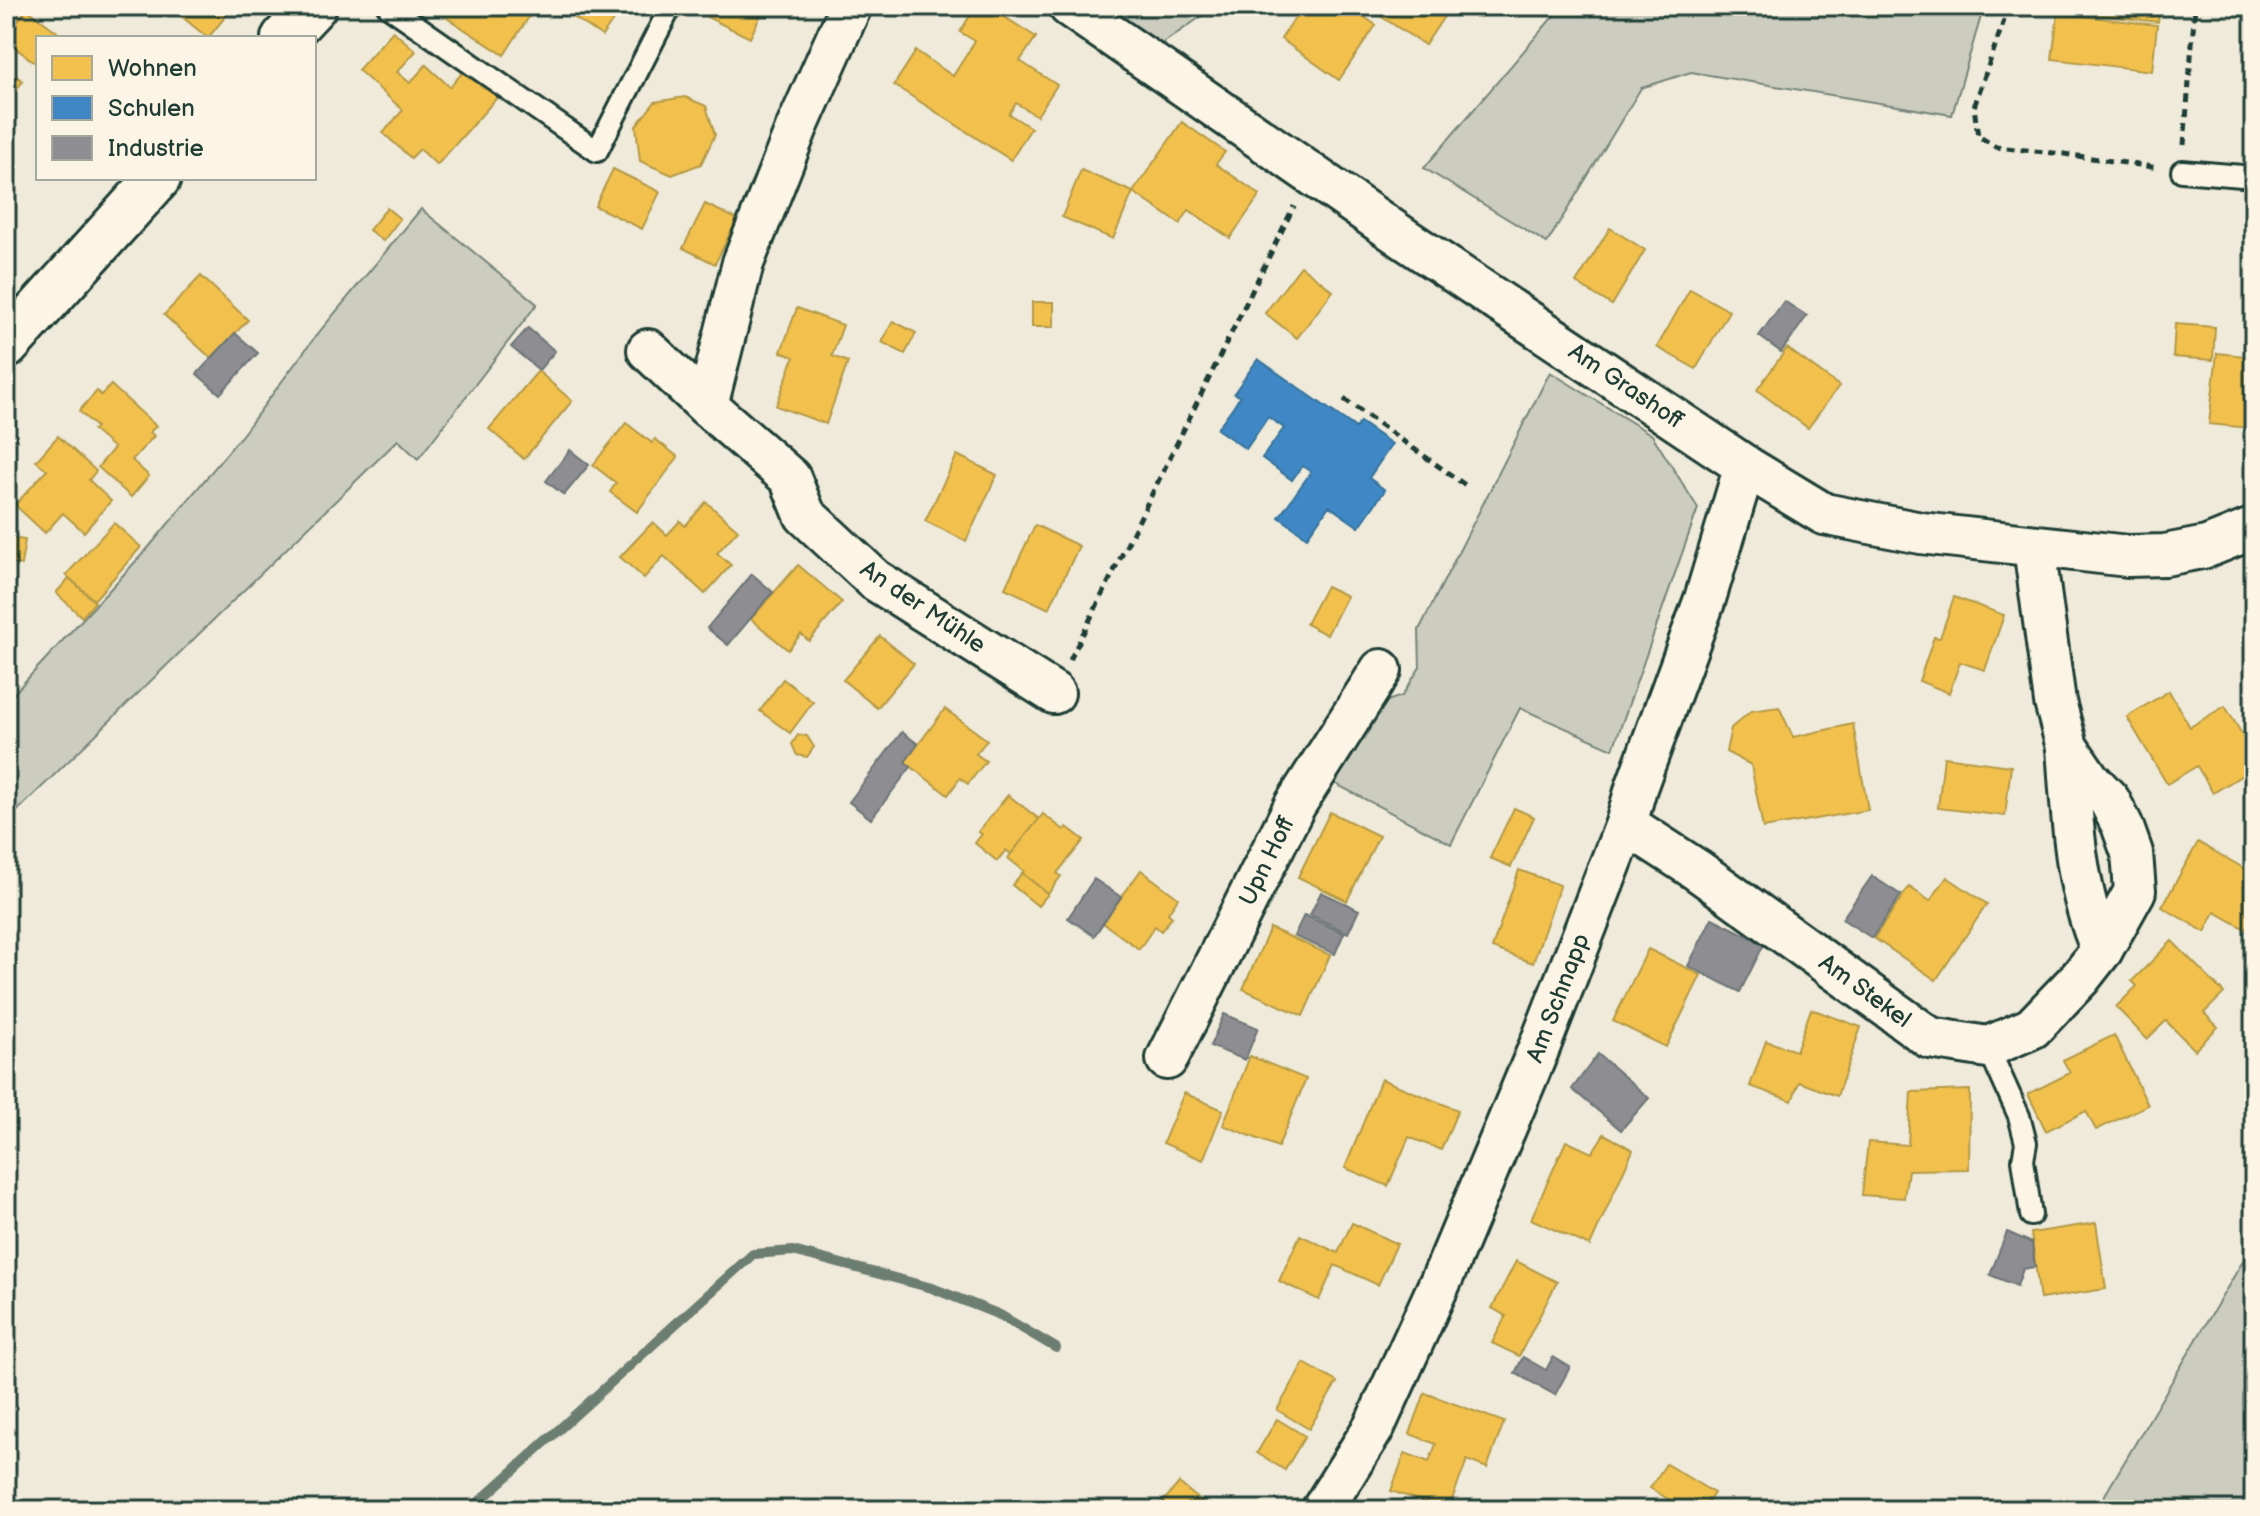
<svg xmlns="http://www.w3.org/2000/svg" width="2260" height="1516" viewBox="0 0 2260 1516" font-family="'Balsamiq Sans',sans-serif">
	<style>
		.green { fill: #cccdbf; stroke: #76857a; stroke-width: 2 }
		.homes { fill: #f2c14e; stroke: #b39946; stroke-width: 2 }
		.schools { fill: #3f88c5; stroke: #35729a; stroke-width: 2 }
		.industry { fill: #8d8d92; stroke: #6c7576; stroke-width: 2 }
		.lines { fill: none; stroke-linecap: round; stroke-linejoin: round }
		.stream { stroke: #6c7d71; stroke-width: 10 }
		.service-casing { stroke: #1f3d34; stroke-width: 26 }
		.minor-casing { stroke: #1f3d34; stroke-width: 46 }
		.tertiary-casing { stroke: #1f3d34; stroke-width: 50 }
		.path { stroke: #1f3d34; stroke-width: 5; stroke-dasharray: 8 6; stroke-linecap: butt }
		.service { stroke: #fcf5e5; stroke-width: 20 }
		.minor { stroke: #fcf5e5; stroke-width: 40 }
		.tertiary { stroke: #fcf5e5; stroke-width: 44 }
		.labels { text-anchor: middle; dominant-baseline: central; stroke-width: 8; stroke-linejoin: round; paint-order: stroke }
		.street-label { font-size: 24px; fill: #1f3d34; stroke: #fcf5e5 }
	</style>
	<rect width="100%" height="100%" fill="#efeada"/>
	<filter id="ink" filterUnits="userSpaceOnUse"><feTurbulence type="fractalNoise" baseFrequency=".0125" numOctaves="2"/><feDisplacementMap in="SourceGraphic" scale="16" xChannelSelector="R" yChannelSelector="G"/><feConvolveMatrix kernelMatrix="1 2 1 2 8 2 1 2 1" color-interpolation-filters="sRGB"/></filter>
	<g filter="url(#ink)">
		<g class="green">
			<polygon points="1103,6 1249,6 1246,11 1205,14 1160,45"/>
			<polygon points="1562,6 1984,6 1952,115 1691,72 1641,88 1547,243 1424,168"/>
			<polygon points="421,209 537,304 418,459 398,440 6,822 6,702 149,547 242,435 315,337"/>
			<polygon points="1550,372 1652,435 1698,508 1613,749 1520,708 1451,844 1326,779 1375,705 1402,696 1420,667 1419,630"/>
			<polygon points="2253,1244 2254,1510 2096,1510"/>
		</g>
		<g class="homes">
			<polygon points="6,6 21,17 6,36"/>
			<polygon points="169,6 234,6 208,38"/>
			<polygon points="434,6 530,6 534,9 504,55 432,8"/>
			<polygon points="557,6 623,6 602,36"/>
			<polygon points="712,6 765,6 750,38 707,17"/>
			<polygon points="976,6 987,6 1036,37 1020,61 1057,85 1037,116 1016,103 1009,114 1031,128 1011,160 894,85 916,51 953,76 975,41 960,32"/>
			<polygon points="1303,6 1348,6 1376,25 1339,80 1281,39"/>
			<polygon points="1365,6 1451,6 1425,45"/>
			<polygon points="2057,6 2160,6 2158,22 2057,10"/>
			<polygon points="27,9 65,38 38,38 38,65 6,41 6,36"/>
			<polygon points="2058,13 2157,25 2152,71 2052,59"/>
			<polygon points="393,31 416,51 397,72 410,83 426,65 450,87 470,64 502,92 437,165 420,149 411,158 383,133 403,110 358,70"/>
			<polygon points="6,69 23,81 10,98 6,95"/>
			<polygon points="685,97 706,106 715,135 701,164 672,175 640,161 636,126 655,102"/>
			<polygon points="1182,122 1225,152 1216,164 1260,195 1230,238 1189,210 1180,224 1133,192"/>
			<polygon points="613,169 660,192 642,229 595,206"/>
			<polygon points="1081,170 1133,192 1113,239 1062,217"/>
			<polygon points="705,204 737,219 715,264 683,248"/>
			<polygon points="387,208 400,219 383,241 369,230"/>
			<polygon points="1610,228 1645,250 1612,305 1576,283"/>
			<polygon points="1301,266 1333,291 1297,338 1265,313"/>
			<polygon points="201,276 248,320 211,358 164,315"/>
			<polygon points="1690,289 1729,311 1696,369 1657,347"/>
			<rect x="1032" y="302" width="22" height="25"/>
			<polygon points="797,308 843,325 832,356 848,362 826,424 776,406 794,357 781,352"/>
			<polygon points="893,321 916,333 905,354 882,342"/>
			<polygon points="2175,324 2215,327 2213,360 2173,357"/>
			<polygon points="1787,348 1839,386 1808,428 1757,390"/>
			<polygon points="2217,353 2254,357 2254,389 2250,428 2209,424"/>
			<polygon points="538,371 572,401 524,459 489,429"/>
			<polygon points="111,385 156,426 150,432 154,436 132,460 149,476 131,497 98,467 114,448 93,430 96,427 79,411 97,391 101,395"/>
			<polygon points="626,423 652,443 655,439 678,457 637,512 610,492 616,483 593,465"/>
			<polygon points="58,436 96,471 89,480 111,501 84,532 63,513 45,533 15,505 47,470 36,461"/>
			<polygon points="957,455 997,475 966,541 925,521"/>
			<polygon points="706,502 738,530 717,553 731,565 705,594 664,556 644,578 620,557 653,522 667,535 680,521 685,526"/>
			<polygon points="114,523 141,547 94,600 66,575"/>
			<polygon points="1035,525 1079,546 1049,609 1005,588"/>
			<polygon points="6,537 25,540 21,565 6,563"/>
			<polygon points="798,565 842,602 809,641 801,634 788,650 751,619"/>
			<polygon points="69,578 95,602 82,617 56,593"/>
			<polygon points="1326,586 1347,596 1327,635 1306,624"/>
			<polygon points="1954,597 2004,615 1985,670 1960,662 1949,693 1919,681 1934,637 1940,638"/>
			<polygon points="880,636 914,664 877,708 843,680"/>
			<polygon points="783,679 813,702 790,733 760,711"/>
			<polygon points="2169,691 2190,727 2225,706 2254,754 2254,768 2213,793 2197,766 2167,784 2127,717"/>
			<polygon points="1779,707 1793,737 1853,724 1868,810 1763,828 1751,765 1726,752 1731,728 1751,711"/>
			<polygon points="945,709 987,740 976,754 986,761 968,784 960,778 948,795 905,762"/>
			<polygon points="798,735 807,736 814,747 807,757 797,755 792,744"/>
			<polygon points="1944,757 2011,766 2005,816 1938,808"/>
			<polygon points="1008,795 1039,819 1011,854 1006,850 997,861 975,843 982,834 978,832"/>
			<polygon points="1514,808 1534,817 1511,867 1490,858"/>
			<polygon points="1330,812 1379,836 1347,901 1298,877"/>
			<polygon points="1043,814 1064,830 1067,827 1084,840 1057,873 1061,876 1048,894 1022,873 1024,871 1008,858"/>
			<polygon points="2198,842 2254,874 2254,886 2250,893 2254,895 2254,934 2215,912 2205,932 2162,907"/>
			<polygon points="1141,870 1178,898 1168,913 1172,917 1161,931 1155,926 1139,949 1103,923"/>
			<polygon points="1519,870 1560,885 1533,963 1492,948"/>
			<polygon points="1022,873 1048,894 1038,906 1012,885"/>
			<polygon points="1947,877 1987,904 1936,980 1874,938 1909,887 1930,901"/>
			<polygon points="1270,928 1330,955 1303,1016 1243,989"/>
			<polygon points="2172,941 2224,993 2204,1013 2218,1027 2195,1050 2166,1021 2147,1039 2116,1007 2137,986 2132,981"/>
			<polygon points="1648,949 1701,975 1666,1047 1613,1021"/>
			<polygon points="1811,1009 1861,1027 1837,1096 1799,1082 1792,1101 1750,1086 1766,1041 1796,1051"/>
			<polygon points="2114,1035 2148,1105 2096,1130 2086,1111 2046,1131 2028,1094 2070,1073 2063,1060"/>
			<polygon points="1250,1056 1306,1079 1278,1147 1223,1125"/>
			<polygon points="1381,1079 1458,1110 1441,1150 1409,1137 1388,1186 1345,1168"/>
			<polygon points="1970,1090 1969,1169 1908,1170 1904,1198 1862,1195 1868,1142 1908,1145 1911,1092"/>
			<polygon points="1184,1093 1223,1110 1203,1160 1163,1143"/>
			<polygon points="1604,1134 1633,1150 1590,1246 1531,1219 1566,1141 1592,1153"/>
			<polygon points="1352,1223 1397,1244 1378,1285 1335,1265 1319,1300 1279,1281 1300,1235 1338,1253"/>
			<polygon points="2096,1223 2106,1289 2040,1299 2031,1233"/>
			<polygon points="1516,1261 1557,1282 1519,1356 1492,1343 1506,1316 1492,1308"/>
			<polygon points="1304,1363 1337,1382 1309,1429 1277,1410"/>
			<polygon points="1425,1393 1504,1422 1487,1468 1467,1460 1448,1510 1391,1491 1405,1453 1429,1462 1436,1444 1410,1434"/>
			<polygon points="1277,1419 1305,1436 1285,1470 1257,1453"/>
			<polygon points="1666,1464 1714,1493 1703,1510 1686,1510 1650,1488"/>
			<polygon points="1179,1483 1202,1502 1196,1510 1156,1510"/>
		</g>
		<polygon class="schools" points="1258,359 1356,428 1360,422 1392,444 1369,478 1385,490 1359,527 1329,506 1307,537 1279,517 1311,472 1302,466 1292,480 1262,458 1284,428 1268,417 1246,449 1217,429 1240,397 1234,393"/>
		<g class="industry">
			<polygon points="1784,301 1807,316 1781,352 1759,336"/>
			<polygon points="528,328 555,351 539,370 511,347"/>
			<polygon points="235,333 258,353 220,394 197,374"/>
			<polygon points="570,450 589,465 564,495 546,481"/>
			<polygon points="752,574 773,592 728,645 707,628"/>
			<polygon points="902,732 918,744 905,762 911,767 871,819 849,802"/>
			<polygon points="1872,876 1901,895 1872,938 1842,919"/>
			<polygon points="1094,879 1121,897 1094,936 1068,918"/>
			<polygon points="1321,892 1359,910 1348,933 1310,915"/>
			<polygon points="1304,915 1344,933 1335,954 1294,936"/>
			<polygon points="1712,918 1764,944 1740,992 1688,966"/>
			<polygon points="1224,1014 1258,1028 1245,1060 1210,1046"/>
			<polygon points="1598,1054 1649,1098 1621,1130 1572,1089"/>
			<polygon points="2007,1232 2032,1243 2035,1267 2023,1269 2017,1286 1990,1275"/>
			<polygon points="1523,1357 1546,1370 1553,1357 1570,1367 1555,1395 1515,1373"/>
		</g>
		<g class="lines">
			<polyline class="stream" points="470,1510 753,1254 793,1251 932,1288 1000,1315 1056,1348"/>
			<g class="service-casing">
				<g id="service">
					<polyline points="388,6 597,151 671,6"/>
					<polyline points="2182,171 2254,177"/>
					<polyline points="1988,1047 2019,1116 2026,1143 2023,1160 2031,1215"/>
				</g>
			</g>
			<g class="minor-casing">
				<g id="minor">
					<polyline points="851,6 797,127 743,263 707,406 790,478 805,515 875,580 1054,693"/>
					<polyline points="1069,6 1405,239 1745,466 1824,514 1921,533 2128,556 2165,555 2207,547 2254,528"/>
					<polyline points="648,350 707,406"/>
					<path d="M2067,747C2072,815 2074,887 2102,950"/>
					<polyline points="1626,824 1697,870 1930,1038 1988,1047 2032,1028 2080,978 2102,950 2135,891 2132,853 2122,825 2109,800 2089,779 2067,747 2055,702 2034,547"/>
					<polyline points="1167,1059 1295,805 1381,670"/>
					<polyline points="1322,1510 1374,1427 1448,1265 1539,1048 1626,824 1636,788 1705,599 1745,466"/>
				</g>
			</g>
			<g class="tertiary-casing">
				<g id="tertiary">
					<polyline points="284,38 314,6"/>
					<polyline points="6,346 158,178"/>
				</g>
			</g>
			<g class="path">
				<polyline points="2009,6 1974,107 1978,136 1996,147 2064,154 2159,168"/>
				<polyline points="2184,145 2195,6"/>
				<polyline points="1344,399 1465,485"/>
				<polyline points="1070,660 1294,206"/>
			</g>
			<use href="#service" class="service"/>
			<use href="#minor" class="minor"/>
			<use href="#tertiary" class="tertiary"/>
		</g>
	</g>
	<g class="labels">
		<g class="street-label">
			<text transform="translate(1626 386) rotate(34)">Am Grashoff</text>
			<text transform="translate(923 607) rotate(34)">An der Mühle</text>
			<text transform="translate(1267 861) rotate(-64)">Upn Hoff</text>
			<text transform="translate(1865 991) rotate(36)">Am Stekel</text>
			<text transform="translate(1558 998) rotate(-69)">Am Schnapp</text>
		</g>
	</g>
	<rect width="2260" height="1516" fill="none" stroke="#fcf5e5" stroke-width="32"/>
	<rect x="16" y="16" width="2228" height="1484" fill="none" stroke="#1f3d34" stroke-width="3" filter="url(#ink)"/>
	<rect x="36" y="36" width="280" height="144" fill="#fcf5e5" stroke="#a4ab9e" stroke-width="2"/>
	<rect x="52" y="56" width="40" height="24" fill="#f2c14e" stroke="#a4ab9e" stroke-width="2"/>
	<text x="108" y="76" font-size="24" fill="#1f3d34">Wohnen</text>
	<rect x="52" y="96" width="40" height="24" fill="#3f88c5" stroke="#a4ab9e" stroke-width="2"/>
	<text x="108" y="116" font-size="24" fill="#1f3d34">Schulen</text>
	<rect x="52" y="136" width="40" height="24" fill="#8d8d92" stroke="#a4ab9e" stroke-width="2"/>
	<text x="108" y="156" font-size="24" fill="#1f3d34">Industrie</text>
</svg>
